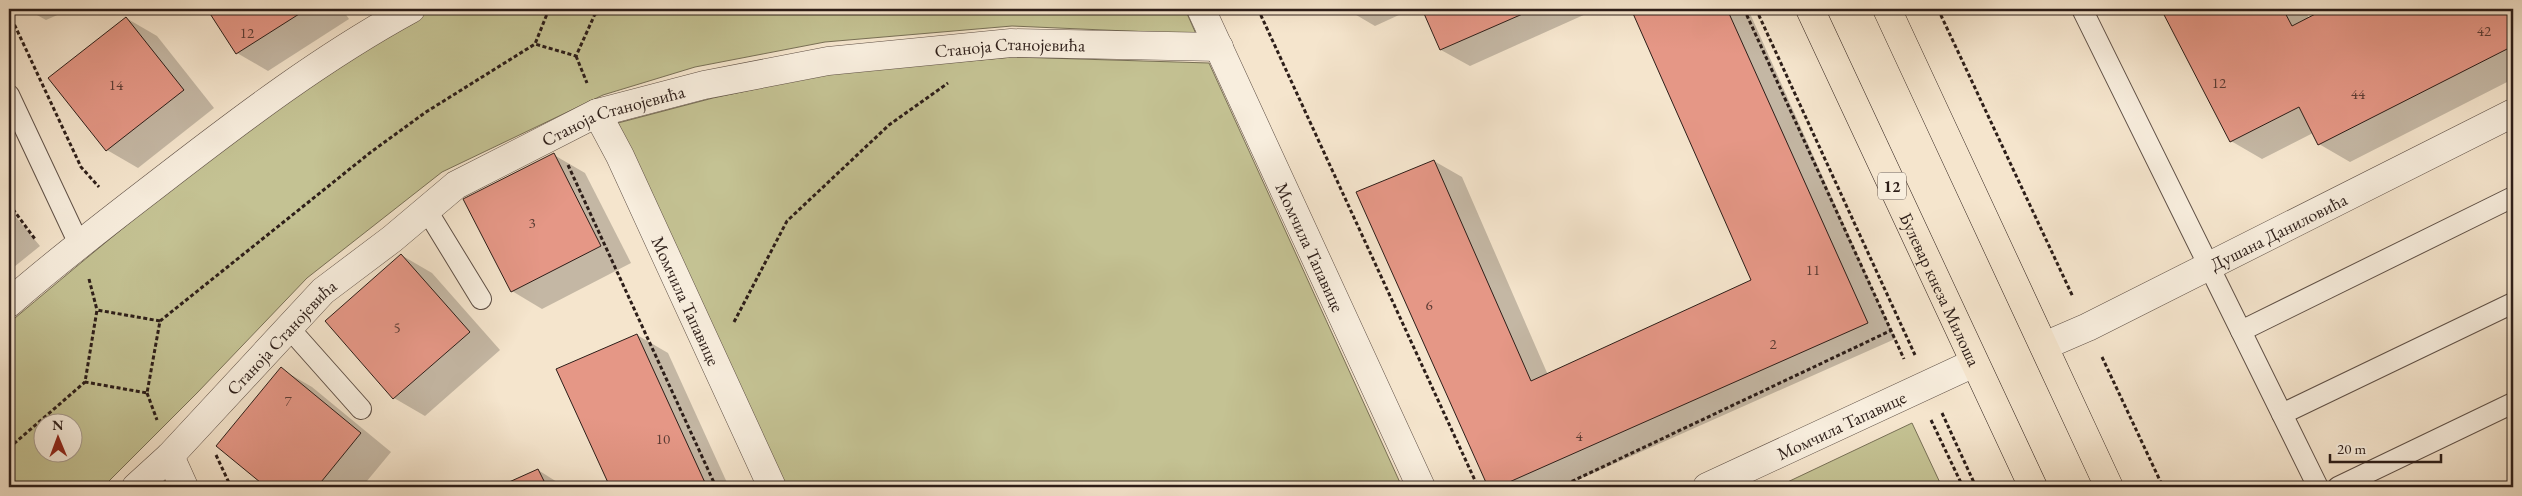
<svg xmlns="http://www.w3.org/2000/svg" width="2522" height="496" viewBox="0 0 2522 496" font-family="'EB Garamond',serif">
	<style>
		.green { fill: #c4c293; stroke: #787056; fill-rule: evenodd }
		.shadow { fill: #0003 }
		.building { fill: #e59786; stroke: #2d1e19 }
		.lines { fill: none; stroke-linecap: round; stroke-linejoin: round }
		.service-casing { stroke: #5f5046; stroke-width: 22 }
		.minor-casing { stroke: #5f5046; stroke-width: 29 }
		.primary-casing { stroke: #2d1e19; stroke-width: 29 }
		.path { stroke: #2d1e19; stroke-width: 3; stroke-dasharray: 4 2.5; stroke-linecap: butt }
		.service { stroke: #f8eede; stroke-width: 20 }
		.minor { stroke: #f8eede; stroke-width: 28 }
		.primary { stroke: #f5e5cd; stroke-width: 28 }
		.labels { text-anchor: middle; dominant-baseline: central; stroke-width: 5; stroke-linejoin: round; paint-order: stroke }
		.number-label { font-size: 15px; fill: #5b3c34 }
		.shield { fill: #f8eede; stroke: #6a5c54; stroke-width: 1 }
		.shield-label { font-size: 16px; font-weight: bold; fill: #2d1e19 }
		.street-label { font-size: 18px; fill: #2d1e19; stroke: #f8eede }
	</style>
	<rect width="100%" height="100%" fill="#f5e5cd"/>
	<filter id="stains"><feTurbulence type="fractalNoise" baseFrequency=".004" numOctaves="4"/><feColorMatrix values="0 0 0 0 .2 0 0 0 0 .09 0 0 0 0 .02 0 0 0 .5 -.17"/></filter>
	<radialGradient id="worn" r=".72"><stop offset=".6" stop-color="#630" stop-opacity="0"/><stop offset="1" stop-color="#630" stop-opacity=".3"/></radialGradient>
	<g class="green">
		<path d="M434,9H1185L1196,34L1012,26L825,42L695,67L603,95L442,172L307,278L197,393L103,487H9V323C144,210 280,94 434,9ZM42,424H72V454H42Z"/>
		<polygon points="1013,57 1209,63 1402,487 786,487 618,123 713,98 832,73"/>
		<polygon points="1912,423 1942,487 1777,487"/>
	</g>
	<g class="shadow">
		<polygon points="26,9 71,9 46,20"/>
		<polygon points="208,9 342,9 349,19 268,71 237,53"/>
		<polygon points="1346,9 1412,9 1375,26"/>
		<polygon points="1423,9 1597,9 1470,66 1441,50"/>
		<polygon points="1632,9 1748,9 1895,339 1562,487 1489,487 1357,193 1434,161 1462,177 1548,375 1752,280"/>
		<polygon points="2163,9 2304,9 2309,18 2328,9 2513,9 2513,79 2350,162 2319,144 2313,133 2262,159 2231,141"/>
		<polygon points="126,18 157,36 214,108 138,168 107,150 50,79"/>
		<polygon points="554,155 585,173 631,263 542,309 512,291"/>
		<polygon points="9,209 40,246 9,271 9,230 15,225 13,223 9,227"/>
		<polygon points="401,255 432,273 500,350 425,416 394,398"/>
		<polygon points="637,335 668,353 729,487 611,487 558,370"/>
		<polygon points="281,369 312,387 391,452 362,487 268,487 218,446"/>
		<polygon points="538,470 565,487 501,487"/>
	</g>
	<g class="building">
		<polygon points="207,9 307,9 236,54"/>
		<polygon points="1422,9 1534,9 1440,50"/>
		<polygon points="1631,9 1727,9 1868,323 1498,487 1488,487 1356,192 1434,160 1531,381 1751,280"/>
		<polygon points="2161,9 2283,9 2292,26 2325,9 2513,9 2513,46 2318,145 2299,107 2230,142"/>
		<polygon points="126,17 184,90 106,151 48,78"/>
		<polygon points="554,153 601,246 511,292 463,199"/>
		<polygon points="401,254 470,332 393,399 325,321"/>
		<polygon points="637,334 707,487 610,487 556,369"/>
		<polygon points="281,367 361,433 317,487 266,487 216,446"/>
		<polygon points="538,469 547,487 498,487"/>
	</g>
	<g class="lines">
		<g class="service-casing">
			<g id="service">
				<polyline points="2082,9 2318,487"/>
				<polyline points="9,95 79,244"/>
				<polyline points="426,209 481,299"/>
				<polyline points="289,328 361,409"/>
				<polyline points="2241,331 2513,197"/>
				<polyline points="2282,414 2513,303"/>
				<polyline points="2338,487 2513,403"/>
			</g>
		</g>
		<g class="minor-casing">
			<g id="minor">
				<path id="s1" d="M1201,9L1421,487"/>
				<path id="s2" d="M597,113L620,156L772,487"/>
				<path d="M9,303C59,259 112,219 165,178C244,117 323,57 411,9"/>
				<path id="s3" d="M2044,346L2088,327L2513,113"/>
				<polyline points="170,456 184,487"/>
				<path id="s4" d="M136,487L170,456L323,291L392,239L456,185L597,113L704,85L828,61L1011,43L1219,47"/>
				<path id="s5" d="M1707,487L1974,363"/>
			</g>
		</g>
		<g class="primary-casing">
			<g id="primary">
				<path id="s6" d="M1810,9L2033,487"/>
				<polyline points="1887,9 2109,487"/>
			</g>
		</g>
		<g class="path">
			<polyline points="549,9 535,44 576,56 595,14 580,9"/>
			<polyline points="1258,9 1478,487"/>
			<polyline points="1744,9 1904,359"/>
			<polyline points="1756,9 1915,355"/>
			<polyline points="1938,9 2073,297"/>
			<polyline points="9,13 81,167 99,187"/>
			<polyline points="595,14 625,9"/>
			<polyline points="576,56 587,83"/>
			<polyline points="568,165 716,487"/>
			<polyline points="9,204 35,239"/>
			<polyline points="89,279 97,310"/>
			<polyline points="160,321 97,310 85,382 147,393 160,321 371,152 426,112 535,44"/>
			<polyline points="734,322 787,221 889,125 948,83"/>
			<polyline points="2102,357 2163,487"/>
			<polyline points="147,393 157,420"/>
			<polyline points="1942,413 1976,487"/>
			<polyline points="1931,420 1963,487"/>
			<polyline points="9,448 85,382"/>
			<polyline points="216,455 231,487"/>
			<polyline points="1560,487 1892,330"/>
		</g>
		<use href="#service" class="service"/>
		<use href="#minor" class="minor"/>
		<use href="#primary" class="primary"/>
	</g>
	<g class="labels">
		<g class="number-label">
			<text x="2484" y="30">42</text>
			<text x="247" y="32">12</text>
			<text x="2219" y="82">12</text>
			<text x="116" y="84">14</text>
			<text x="2358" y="93">44</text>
			<text x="532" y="222">3</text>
			<text x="1813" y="269">11</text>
			<text x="1429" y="304">6</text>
			<text x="397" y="327">5</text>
			<text x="1773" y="343">2</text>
			<text x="288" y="400">7</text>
			<text x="1579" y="435">4</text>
			<text x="663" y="438">10</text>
		</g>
		<rect class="shield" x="1878" y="172.5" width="28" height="27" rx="4"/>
		<g class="shield-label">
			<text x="1892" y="186">12</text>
		</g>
		<g class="street-label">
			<text stroke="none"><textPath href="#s4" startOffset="1019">Станоја Станојевића</textPath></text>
			<text stroke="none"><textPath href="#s4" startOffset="614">Станоја Станојевића</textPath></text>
			<text stroke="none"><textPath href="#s3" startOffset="261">Душана Даниловића</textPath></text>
			<text stroke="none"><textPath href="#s1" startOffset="262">Момчила Тапавице</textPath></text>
			<text stroke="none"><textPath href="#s6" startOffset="309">Булевар кнеза Милоша</textPath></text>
			<text stroke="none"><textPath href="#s2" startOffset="208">Момчила Тапавице</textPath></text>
			<text stroke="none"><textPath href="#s4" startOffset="209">Станоја Станојевића</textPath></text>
			<text stroke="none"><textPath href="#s5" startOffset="148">Момчила Тапавице</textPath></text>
		</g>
	</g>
	<rect width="2522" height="496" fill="none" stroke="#f5e5cd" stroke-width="30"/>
	<rect x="10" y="10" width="2502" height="476" fill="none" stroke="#2d1e19" stroke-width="2.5"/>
	<rect x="15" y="15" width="2492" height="466" fill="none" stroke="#2d1e19"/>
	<g transform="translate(58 438) rotate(359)"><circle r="24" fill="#f8eede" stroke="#a79b8f"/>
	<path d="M0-4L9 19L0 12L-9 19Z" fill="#8f2418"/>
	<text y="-8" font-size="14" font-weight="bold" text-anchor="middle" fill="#2d1e19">N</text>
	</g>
	<path d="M2330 454v8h111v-8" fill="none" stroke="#2d1e19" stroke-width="2.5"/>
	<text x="2337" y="454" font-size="15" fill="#2d1e19" stroke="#f8eede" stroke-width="4" paint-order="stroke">20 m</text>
	<rect width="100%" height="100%" filter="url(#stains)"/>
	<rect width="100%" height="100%" fill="url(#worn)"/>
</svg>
